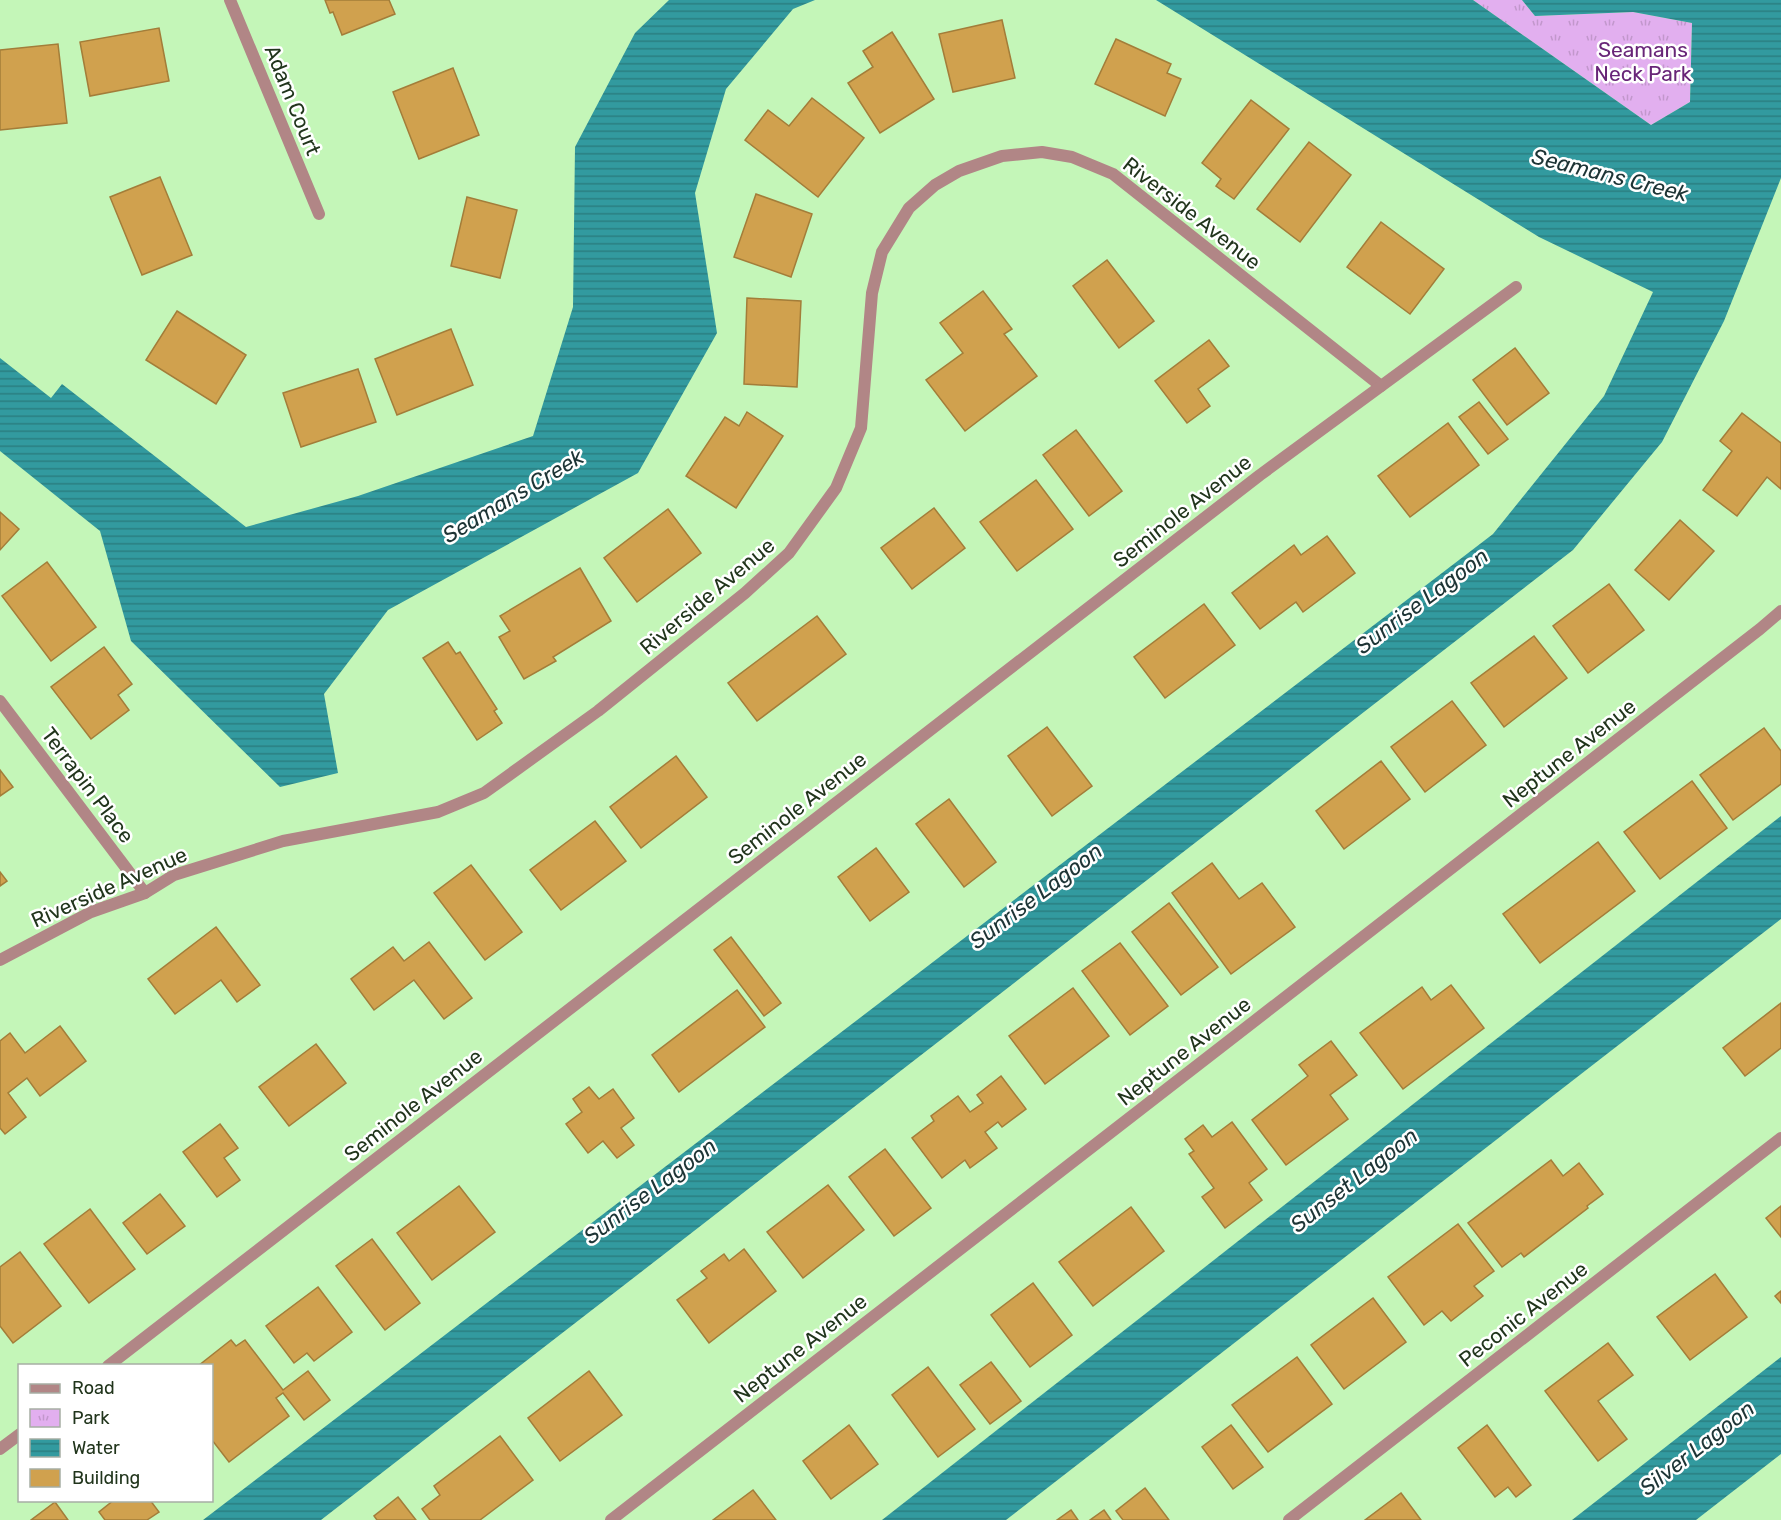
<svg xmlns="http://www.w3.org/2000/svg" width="1781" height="1520" viewBox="0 0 1781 1520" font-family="Rubik,sans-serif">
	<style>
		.park { fill: url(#park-tufts) }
		.water { fill: url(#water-rules) }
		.building { fill: #d0a14e; stroke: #a37d39; stroke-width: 1.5 }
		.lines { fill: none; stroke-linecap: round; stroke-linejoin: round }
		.street { stroke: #b18686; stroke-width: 12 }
		.labels { text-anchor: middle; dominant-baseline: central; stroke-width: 5; stroke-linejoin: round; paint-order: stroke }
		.park-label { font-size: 21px; fill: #682578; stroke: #fff }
		.street-label { font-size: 21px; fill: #21351c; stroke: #fff }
		.water-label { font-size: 22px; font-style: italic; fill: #1d3435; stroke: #fff }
	</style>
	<defs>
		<pattern id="park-tufts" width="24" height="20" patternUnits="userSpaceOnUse" patternTransform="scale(1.5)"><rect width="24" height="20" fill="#e2afef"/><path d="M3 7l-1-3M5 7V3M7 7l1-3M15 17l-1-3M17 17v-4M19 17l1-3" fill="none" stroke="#c297cc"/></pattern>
		<pattern id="water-rules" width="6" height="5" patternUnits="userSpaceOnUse" patternTransform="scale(1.5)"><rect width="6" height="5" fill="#329a9f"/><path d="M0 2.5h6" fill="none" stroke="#2a7e81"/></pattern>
	</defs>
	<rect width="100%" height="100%" fill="#c4f6b8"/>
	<polygon class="park" points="1473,0 1522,0 1535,16 1633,12 1692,23 1690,102 1651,125"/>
	<g class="water">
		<polygon points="669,0 815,0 793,9 726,89 695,193 717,333 638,473 388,610 324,694 338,773 280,787 131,641 100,531 0,451 0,358 51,398 62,384 246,527 358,496 533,436 573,307 575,147 635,33"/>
		<polygon points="1156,0 1473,0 1651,125 1690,102 1692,23 1633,12 1535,16 1522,0 1781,0 1781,178 1724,321 1662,442 1573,550 321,1520 203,1520 1493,534 1604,396 1653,292 1539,237"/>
		<polygon points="1781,816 1781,919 1006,1520 882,1520"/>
		<polygon points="1781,1357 1781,1454 1696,1520 1572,1520"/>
	</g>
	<g class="building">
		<polygon points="325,0 389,0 395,14 342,35 333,12 330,13"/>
		<polygon points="1002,20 1015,78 953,92 939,34"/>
		<polygon points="159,28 169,81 90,96 80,42"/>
		<polygon points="892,32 934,99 880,133 848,83 873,67 863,51"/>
		<polygon points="1116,39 1171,64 1167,73 1181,79 1165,116 1095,84"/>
		<polygon points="58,44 67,123 0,130 0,50"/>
		<polygon points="453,68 479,135 419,159 393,92"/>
		<polygon points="812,98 864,138 818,197 745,140 768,110 789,126"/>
		<polygon points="1251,100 1289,129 1234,199 1216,186 1221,179 1202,163"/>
		<polygon points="1309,142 1351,175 1300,242 1257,209"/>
		<polygon points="160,177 192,255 142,275 110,197"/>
		<polygon points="756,194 812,214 791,277 734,257"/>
		<polygon points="467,197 517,210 500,278 451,266"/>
		<polygon points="1381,222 1444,269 1410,314 1347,267"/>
		<polygon points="1107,260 1154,321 1119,348 1073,286"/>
		<polygon points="983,291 1012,329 1004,334 1037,376 965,431 926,380 963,353 940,323"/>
		<polygon points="747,298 801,301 797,387 744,384"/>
		<polygon points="177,311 246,355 216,404 146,360"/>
		<polygon points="451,329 473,385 397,415 375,359"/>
		<polygon points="1209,340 1229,366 1198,389 1210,406 1187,423 1155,381"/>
		<polygon points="1515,348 1549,393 1507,425 1473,380"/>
		<polygon points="358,369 376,422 301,447 283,393"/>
		<polygon points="1479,402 1508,439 1488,454 1459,417"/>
		<polygon points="747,412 783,436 736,508 686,476 725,417 739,426"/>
		<polygon points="1742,413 1781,443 1781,489 1767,477 1737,516 1703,490 1732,451 1720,441"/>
		<polygon points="1448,423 1479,465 1410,517 1378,476"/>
		<polygon points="1076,430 1122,491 1089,516 1043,455"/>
		<polygon points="1036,480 1073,529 1017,571 980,522"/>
		<polygon points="934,508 965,548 912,589 881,548"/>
		<polygon points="668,509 701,553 637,602 604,558"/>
		<polygon points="0,512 19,529 0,550"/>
		<polygon points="1680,520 1714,551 1669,600 1635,570"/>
		<polygon points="1327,536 1355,573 1303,612 1296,602 1260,629 1232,593 1294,545 1301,555"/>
		<polygon points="47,562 96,627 51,661 2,596"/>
		<polygon points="580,568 611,621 553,657 556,661 524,679 499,637 510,631 500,616"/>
		<polygon points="1609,584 1644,630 1588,673 1553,626"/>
		<polygon points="1204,604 1235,645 1165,698 1134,657"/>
		<polygon points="817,616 846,654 757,721 728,683"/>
		<polygon points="1534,636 1567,678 1504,727 1471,683"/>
		<polygon points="448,642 456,654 460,652 497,709 494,711 502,723 477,740 423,658"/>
		<polygon points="104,647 132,684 118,695 129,710 91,739 51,687"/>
		<polygon points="1452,701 1486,745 1425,792 1391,747"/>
		<polygon points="1047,727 1092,786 1052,816 1008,756"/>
		<polygon points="1764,728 1781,751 1781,784 1733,820 1700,775"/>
		<polygon points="676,756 707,797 641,848 610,807"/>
		<polygon points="1381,761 1410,799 1344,849 1316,811"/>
		<polygon points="0,770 13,787 0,796"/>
		<polygon points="1692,781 1727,828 1660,879 1624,832"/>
		<polygon points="949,799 996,862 964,887 916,824"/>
		<polygon points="595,821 626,861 561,910 530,870"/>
		<polygon points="1598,842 1635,891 1540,963 1503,914"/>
		<polygon points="876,848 909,892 870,921 838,877"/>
		<polygon points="1212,863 1239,899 1262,883 1295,927 1231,974 1172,893"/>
		<polygon points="471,865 522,932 485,960 434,893"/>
		<polygon points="0,872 7,881 0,886"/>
		<polygon points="1169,903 1218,967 1181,995 1132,932"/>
		<polygon points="216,927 260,985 237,1002 221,980 175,1014 148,979"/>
		<polygon points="731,937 781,1003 764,1016 714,950"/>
		<polygon points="429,942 472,998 444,1019 414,980 374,1010 351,979 393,947 404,961"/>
		<polygon points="1120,943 1168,1006 1130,1035 1082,971"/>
		<polygon points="1451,985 1484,1028 1403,1089 1360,1033 1422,987 1431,1000"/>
		<polygon points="1073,988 1109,1036 1045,1084 1009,1036"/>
		<polygon points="737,990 765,1027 679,1092 652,1055"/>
		<polygon points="1781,1003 1781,1048 1745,1076 1723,1048"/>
		<polygon points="60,1026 86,1061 40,1096 27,1078 8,1093 26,1117 5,1134 0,1128 0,1041 10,1033 25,1053"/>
		<polygon points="1331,1041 1357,1075 1330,1095 1348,1119 1286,1165 1252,1120 1308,1076 1299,1065"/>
		<polygon points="316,1044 346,1083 289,1126 259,1087"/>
		<polygon points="1001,1076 1026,1109 1002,1127 998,1122 985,1132 997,1148 970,1168 965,1160 942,1178 912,1138 934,1121 931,1116 958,1096 970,1112 983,1103 977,1095"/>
		<polygon points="589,1087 599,1099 613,1089 634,1118 621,1128 634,1145 617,1158 603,1141 588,1153 566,1124 582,1112 573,1099"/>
		<polygon points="1232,1122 1267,1169 1249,1183 1262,1200 1225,1228 1202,1197 1214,1188 1189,1154 1194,1151 1185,1139 1203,1125 1212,1137"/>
		<polygon points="220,1124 238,1148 224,1158 240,1180 217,1197 183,1152"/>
		<polygon points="885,1149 931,1208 894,1236 849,1177"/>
		<polygon points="1551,1160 1563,1176 1579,1163 1603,1194 1587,1206 1588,1208 1524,1257 1521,1253 1502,1267 1468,1223"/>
		<polygon points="828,1185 864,1230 803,1278 767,1232"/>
		<polygon points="459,1186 495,1232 432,1280 397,1233"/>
		<polygon points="160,1194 185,1226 147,1254 123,1223"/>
		<polygon points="1781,1206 1781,1237 1766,1218"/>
		<polygon points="1131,1207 1164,1251 1093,1306 1059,1262"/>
		<polygon points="90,1209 135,1269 89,1303 44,1244"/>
		<polygon points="1458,1224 1494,1271 1474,1286 1483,1296 1451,1321 1442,1311 1424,1325 1388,1277"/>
		<polygon points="372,1239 420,1303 385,1330 336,1266"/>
		<polygon points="744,1249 776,1291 709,1343 677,1300 707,1278 701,1271 724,1254 729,1261"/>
		<polygon points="20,1252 61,1306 13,1343 0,1326 0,1267"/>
		<polygon points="1715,1274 1747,1317 1690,1360 1657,1317"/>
		<polygon points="1033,1283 1072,1335 1030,1367 991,1315"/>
		<polygon points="318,1287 352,1332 314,1361 307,1353 294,1363 266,1326"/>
		<polygon points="1781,1291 1781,1303 1775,1296"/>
		<polygon points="1373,1298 1406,1342 1344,1389 1311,1345"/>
		<polygon points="231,1340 236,1346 245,1340 283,1390 308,1371 330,1400 304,1420 283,1393 276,1398 289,1416 229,1462 212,1440 212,1366 198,1366"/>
		<polygon points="1608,1343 1633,1375 1598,1401 1627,1439 1598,1461 1545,1391"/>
		<polygon points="1297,1357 1332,1404 1268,1452 1232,1405"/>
		<polygon points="991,1362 1021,1401 990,1424 960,1385"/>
		<polygon points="928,1367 975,1429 938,1457 892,1395"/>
		<polygon points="589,1371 622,1415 560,1461 528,1418"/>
		<polygon points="849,1425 878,1464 831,1499 803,1461"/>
		<polygon points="1231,1425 1263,1467 1233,1489 1202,1447"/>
		<polygon points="1487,1425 1531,1485 1516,1497 1508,1487 1495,1497 1458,1448"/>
		<polygon points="500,1436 533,1480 480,1520 430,1520 422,1509 440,1495 434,1486"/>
		<polygon points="1145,1488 1169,1520 1123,1520 1116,1511"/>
		<polygon points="753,1490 776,1520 713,1520"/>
		<polygon points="1401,1493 1421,1520 1365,1520"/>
		<polygon points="398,1497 416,1520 377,1520 374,1516"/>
		<polygon points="114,1500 150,1500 159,1512 147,1520 105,1520 99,1512"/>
		<polygon points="55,1502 68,1520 31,1520"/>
		<polygon points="1071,1510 1078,1520 1057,1520"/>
		<polygon points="1104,1510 1111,1520 1090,1520"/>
	</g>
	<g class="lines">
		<g class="street">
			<polyline points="230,0 319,214"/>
			<polyline points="0,701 145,893"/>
			<polyline points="0,960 91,912 145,893 174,875 283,841 438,812 484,793 598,711 745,593 789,553 836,488 861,428 872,293 882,252 909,208 935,185 959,171 1002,156 1042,152 1072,157 1113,174 1381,386"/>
			<polyline points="108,1366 1260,475 1516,287"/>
			<polyline points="0,1449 20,1434"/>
			<polyline points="611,1520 1760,629 1781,611"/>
			<polyline points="1289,1520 1781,1138"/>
		</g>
	</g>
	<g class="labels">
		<g class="park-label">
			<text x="1643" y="49">Seamans<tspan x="1643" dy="24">Neck Park</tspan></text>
		</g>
		<g class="street-label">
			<text transform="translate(293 100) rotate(68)">Adam Court</text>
			<text transform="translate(1192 213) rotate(38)">Riverside Avenue</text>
			<text transform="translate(1182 511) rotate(-38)">Seminole Avenue</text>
			<text transform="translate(707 596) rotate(-40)">Riverside Avenue</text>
			<text transform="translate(1569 753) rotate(-38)">Neptune Avenue</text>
			<text transform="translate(88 785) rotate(53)">Terrapin Place</text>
			<text transform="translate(797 808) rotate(-38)">Seminole Avenue</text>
			<text transform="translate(109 887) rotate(-24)">Riverside Avenue</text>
			<text transform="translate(1184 1051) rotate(-38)">Neptune Avenue</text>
			<text transform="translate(413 1105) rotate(-38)">Seminole Avenue</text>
			<text transform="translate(1523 1314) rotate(-38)">Peconic Avenue</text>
			<text transform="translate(800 1348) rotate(-38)">Neptune Avenue</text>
		</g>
		<g class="water-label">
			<text transform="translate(1610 175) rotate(14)">Seamans Creek</text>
			<text transform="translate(513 496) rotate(-31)">Seamans Creek</text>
			<text transform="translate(1422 601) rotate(-37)">Sunrise Lagoon</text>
			<text transform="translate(1036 896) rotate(-37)">Sunrise Lagoon</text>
			<text transform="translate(1354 1180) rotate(-38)">Sunset Lagoon</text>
			<text transform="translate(650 1191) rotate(-37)">Sunrise Lagoon</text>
			<text transform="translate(1697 1448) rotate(-38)">Silver Lagoon</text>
		</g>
	</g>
	<rect x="18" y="1364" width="195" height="138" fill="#ffffff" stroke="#a6aea4" stroke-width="1.5"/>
	<rect x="30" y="1384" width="30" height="9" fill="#b18686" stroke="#a6aea4" stroke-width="1.5"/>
	<text x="72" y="1394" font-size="18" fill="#21351c">Road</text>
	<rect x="30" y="1409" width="30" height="18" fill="url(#park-tufts)" stroke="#a6aea4" stroke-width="1.5"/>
	<text x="72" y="1424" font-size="18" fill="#21351c">Park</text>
	<rect x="30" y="1439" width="30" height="18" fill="url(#water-rules)" stroke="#a6aea4" stroke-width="1.5"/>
	<text x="72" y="1454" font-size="18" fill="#21351c">Water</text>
	<rect x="30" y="1469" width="30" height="18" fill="#d0a14e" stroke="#a6aea4" stroke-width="1.5"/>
	<text x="72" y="1484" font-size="18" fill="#21351c">Building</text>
</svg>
